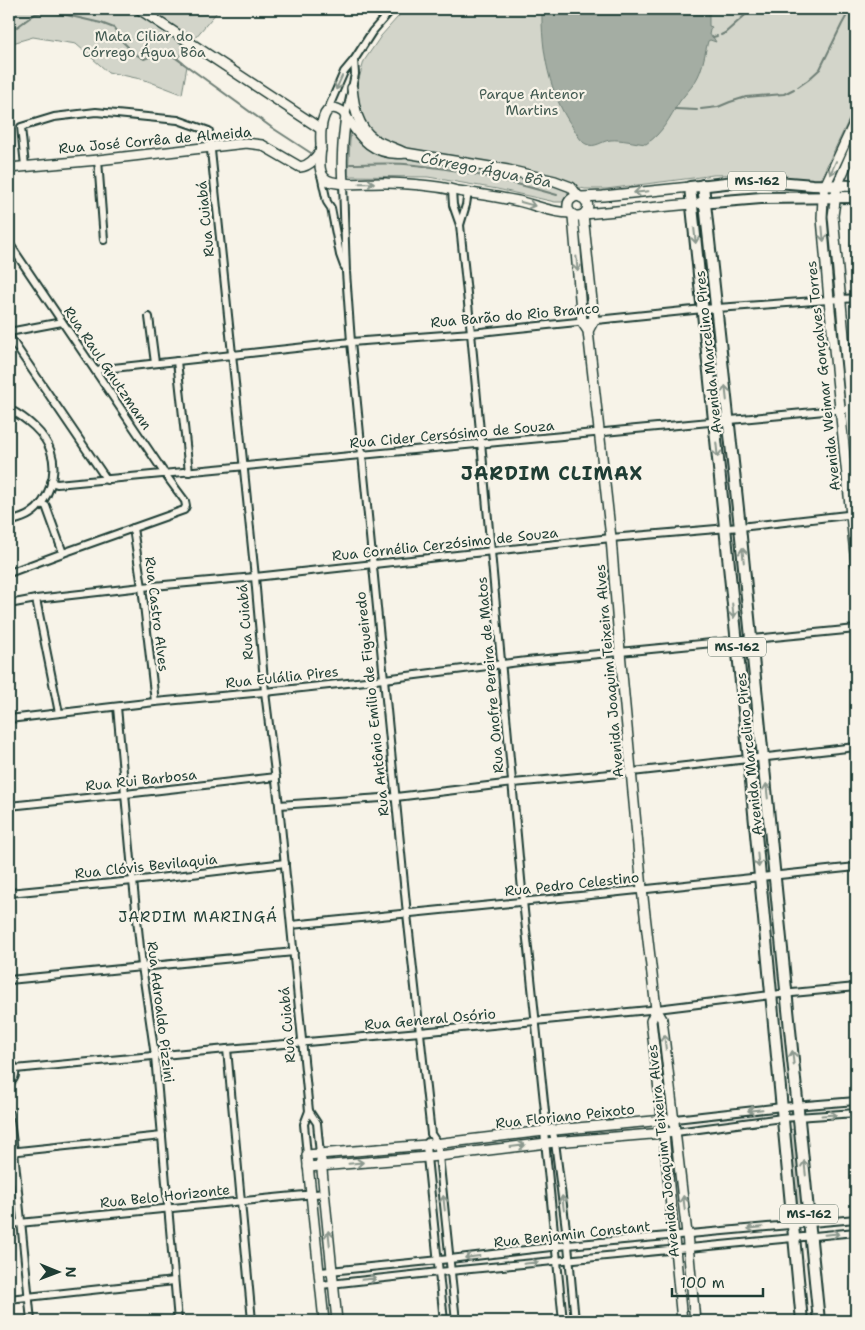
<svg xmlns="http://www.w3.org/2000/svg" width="865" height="1330" viewBox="0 0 865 1330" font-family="'Shantell Sans',sans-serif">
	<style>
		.green { fill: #d3d5ca; stroke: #79897f }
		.water { fill: #a4ada3; stroke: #6f8077 }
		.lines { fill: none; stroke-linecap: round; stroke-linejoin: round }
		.stream { stroke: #6f8077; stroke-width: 2 }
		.street-casing { stroke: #1f3d34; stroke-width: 10 }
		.secondary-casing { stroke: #1f3d34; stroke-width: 12 }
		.primary-casing { stroke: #1f3d34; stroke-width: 14 }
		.street { stroke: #f7f3e8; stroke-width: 6 }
		.secondary { stroke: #f7f3e8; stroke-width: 9 }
		.primary { stroke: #f7f3e8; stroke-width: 10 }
		.oneway { stroke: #8b988e }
		.labels { text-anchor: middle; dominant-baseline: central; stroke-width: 4.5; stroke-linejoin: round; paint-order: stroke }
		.shield { fill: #f7f3e8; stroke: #60746a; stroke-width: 1 }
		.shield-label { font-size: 12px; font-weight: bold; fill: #1f3d34 }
		.park-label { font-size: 14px; fill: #435b52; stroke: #f7f3e8 }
		.street-label { font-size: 14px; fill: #1f3d34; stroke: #f7f3e8 }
		.water-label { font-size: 15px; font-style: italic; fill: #405950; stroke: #f7f3e8 }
		.neighbourhood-label { font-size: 15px; letter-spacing: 1px; fill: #1f3d34; stroke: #f7f3e8 }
		.district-label { font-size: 19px; font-weight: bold; letter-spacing: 1px; fill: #1f3d34; stroke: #f7f3e8 }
	</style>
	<rect width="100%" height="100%" fill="#f7f3e8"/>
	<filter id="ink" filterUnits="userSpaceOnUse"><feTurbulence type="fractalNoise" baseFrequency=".02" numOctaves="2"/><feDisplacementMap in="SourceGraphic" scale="10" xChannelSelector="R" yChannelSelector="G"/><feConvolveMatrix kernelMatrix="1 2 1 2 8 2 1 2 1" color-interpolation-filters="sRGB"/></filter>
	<g filter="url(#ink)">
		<g class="green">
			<polygon points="9,9 219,9 217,12 178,58 187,66 182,94 145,80 108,72 76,44 33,37 9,44"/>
			<polygon points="405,9 856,9 856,105 820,180 808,181 753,174 713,175 693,178 606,189 585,189 572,186 572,193 562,202 555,202 497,189 428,177 348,176 350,141 357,86 364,61 381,36"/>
			<polygon points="794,1129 804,1219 798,1219 789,1130"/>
		</g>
		<path class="water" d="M542,9H711L709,15V26L712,27L710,30L709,35L713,37L716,42L710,40L708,41C705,52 704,62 700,72C696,83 687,92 680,101C669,118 663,133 646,144C636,143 620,139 611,140C603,140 595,149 586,144C581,142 577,134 574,129C549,95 541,50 542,9Z"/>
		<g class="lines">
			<g class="stream">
				<polyline points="9,28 17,27 35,14 48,11 62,14 101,23 114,28 123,42 135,54 144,59 164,51 173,56 271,127 314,155"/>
				<polyline points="721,35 725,33 752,9"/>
				<polyline points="713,37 717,36"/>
				<polyline points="798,87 808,80 820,69 842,24 847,15 853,9"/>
				<polyline points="675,109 697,110"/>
				<polyline points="701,109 718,107 730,102 746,97 784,94 794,89"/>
				<path d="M350,164C368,164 387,163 405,164C455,168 509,181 557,195"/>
				<polyline points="597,201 604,200"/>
			</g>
			<g class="street-casing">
				<g id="street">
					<polyline points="328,109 344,72 354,60 372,32 392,9"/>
					<polyline points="346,116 355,74 354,60"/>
					<polyline points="98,160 104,240"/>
					<polyline points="25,166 21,127 54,117 96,112 178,120 209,131 255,577 265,692 279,805 309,1111 304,1124 307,1155"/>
					<polyline points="321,175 327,202 331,208 340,255 344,266"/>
					<polyline points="343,183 346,272 351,342 407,914 431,1134 437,1143 439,1156 456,1321"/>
					<polyline points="452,190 453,205 460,225 471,333 523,901 546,1121 544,1131 563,1321"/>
					<polyline points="460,225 466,205 468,192"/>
					<polyline points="9,243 165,474 185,501 186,506 184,510 63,553 9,573"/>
					<polyline points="149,317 155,363"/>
					<polyline points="9,332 62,322"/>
					<polyline points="9,336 107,480"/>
					<polyline points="177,361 189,472"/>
					<polyline points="95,370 351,342 471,333 703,309 856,298"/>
					<path d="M9,409C26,418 45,433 51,452C58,473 49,502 30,514C24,518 16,520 9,522"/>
					<polyline points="51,482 57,484 856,408"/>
					<polyline points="41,504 46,506 63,553"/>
					<polyline points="133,528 142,587 155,702"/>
					<polyline points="36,599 59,713"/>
					<polyline points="9,604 36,599 142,587 255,577 611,538 740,527 856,514"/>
					<polyline points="117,707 133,881 142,966 155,1056 178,1321"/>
					<polyline points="9,719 155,702 265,692 384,679 527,661 856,629"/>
					<polyline points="279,805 396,797 513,783 632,772 856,747"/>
					<polyline points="9,806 125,794 276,777"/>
					<polyline points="9,893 133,881 285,863"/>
					<path d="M291,925C479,907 668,887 856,867"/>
					<polyline points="9,980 294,952"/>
					<polyline points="227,1049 252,1321"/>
					<polyline points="9,1063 13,1065 15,1069"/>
					<polyline points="15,1069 227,1049 420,1032 649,1010 771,995 856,987"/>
					<path d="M9,1083C14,1080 16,1075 15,1069"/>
					<polyline points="309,1111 317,1123 320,1154"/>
					<polyline points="9,1113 14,1151 31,1321"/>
					<polyline points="675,1119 782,1107 856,1101"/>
					<polyline points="552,1128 555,1142 568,1245 575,1321"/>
					<polyline points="676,1132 782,1118 856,1113"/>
					<polyline points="428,1142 426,1145 427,1157 444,1321"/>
					<polyline points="9,1152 162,1136"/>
					<polyline points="9,1224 325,1193"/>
					<polyline points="320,1272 450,1259 568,1245 856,1219"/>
					<polyline points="321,1285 439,1272 856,1232"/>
					<polyline points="9,1299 174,1281"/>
				</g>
			</g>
			<g class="secondary-casing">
				<g id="secondary">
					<polyline points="139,9 321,129"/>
					<path d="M352,88C354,106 357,127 374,139C382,144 394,148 403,152"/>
					<polyline points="856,119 825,186 823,198 822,218 829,300 856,564"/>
					<polyline points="856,143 837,186 833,216 856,467"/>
					<path d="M9,168L98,160L246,143L262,145L300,167C310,166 316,158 321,150"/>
					<path d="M343,183C341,160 343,138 346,116"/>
					<polyline points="581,197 603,196 690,187"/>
					<path d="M570,213C552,213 535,205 518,201C498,197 478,194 458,191C446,188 433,186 421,185C409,184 398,183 387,183C371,182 339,187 327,180C316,173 321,155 321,144C320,130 322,97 343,112C360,137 372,157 406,153L508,170L555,181L571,187L578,196"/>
					<path d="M584,214C589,209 589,204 584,199L578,196C570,198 567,202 568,209C571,216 578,218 584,214L691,204"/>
					<polyline points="583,215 594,320 588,331"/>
					<polyline points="573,216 582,322 588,331 611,538 620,652 642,889 656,1009 662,1019 687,1234 695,1321"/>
					<polyline points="656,1009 651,1021 664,1134 682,1321"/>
					<polyline points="321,1160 337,1321"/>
					<polyline points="308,1167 439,1156 555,1142 676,1132"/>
					<polyline points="324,1321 307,1155 426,1145 544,1131 675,1119"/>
				</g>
			</g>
			<g class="primary-casing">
				<g id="primary">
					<polyline points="703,185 740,527 819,1321"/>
					<polyline points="700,203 761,198 856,197"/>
					<polyline points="802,1321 749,760 690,187 752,180 813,185 856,186"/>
				</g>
			</g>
			<use href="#street" class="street"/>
			<use href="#secondary" class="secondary"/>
			<use href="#primary" class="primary"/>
		</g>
		<defs><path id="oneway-shaft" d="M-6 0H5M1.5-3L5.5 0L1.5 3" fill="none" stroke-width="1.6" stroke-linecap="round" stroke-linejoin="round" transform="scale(1.25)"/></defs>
		<g class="oneway">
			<use href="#oneway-shaft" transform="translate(339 83) rotate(114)"/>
			<use href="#oneway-shaft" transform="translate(833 168) rotate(114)"/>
			<use href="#oneway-shaft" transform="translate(367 183) rotate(-1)"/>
			<use href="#oneway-shaft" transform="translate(641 192) rotate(174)"/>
			<use href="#oneway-shaft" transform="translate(528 204) rotate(15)"/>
			<use href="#oneway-shaft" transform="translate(823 234) rotate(85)"/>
			<use href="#oneway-shaft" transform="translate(695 236) rotate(84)"/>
			<use href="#oneway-shaft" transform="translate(577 264) rotate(85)"/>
			<use href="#oneway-shaft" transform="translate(726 393) rotate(-96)"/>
			<use href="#oneway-shaft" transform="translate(717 450) rotate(84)"/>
			<use href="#oneway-shaft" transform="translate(743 555) rotate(-96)"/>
			<use href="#oneway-shaft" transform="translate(733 611) rotate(84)"/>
			<use href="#oneway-shaft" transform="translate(767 791) rotate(-96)"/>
			<use href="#oneway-shaft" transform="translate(758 860) rotate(85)"/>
			<use href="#oneway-shaft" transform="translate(665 1042) rotate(-97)"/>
			<use href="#oneway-shaft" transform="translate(793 1058) rotate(-96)"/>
			<use href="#oneway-shaft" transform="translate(755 1110) rotate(174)"/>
			<use href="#oneway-shaft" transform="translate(829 1115) rotate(-4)"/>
			<use href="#oneway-shaft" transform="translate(518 1146) rotate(-7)"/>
			<use href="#oneway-shaft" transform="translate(356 1163) rotate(-5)"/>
			<use href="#oneway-shaft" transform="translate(805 1168) rotate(-96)"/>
			<use href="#oneway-shaft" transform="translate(444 1203) rotate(-96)"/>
			<use href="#oneway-shaft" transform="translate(563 1203) rotate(-97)"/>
			<use href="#oneway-shaft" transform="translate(684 1203) rotate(-96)"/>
			<use href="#oneway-shaft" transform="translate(755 1228) rotate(175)"/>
			<use href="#oneway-shaft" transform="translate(832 1234) rotate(-5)"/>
			<use href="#oneway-shaft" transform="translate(329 1238) rotate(-96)"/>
			<use href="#oneway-shaft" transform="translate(472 1257) rotate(173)"/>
			<use href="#oneway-shaft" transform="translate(531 1263) rotate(-6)"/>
			<use href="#oneway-shaft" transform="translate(369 1279) rotate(-6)"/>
		</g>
	</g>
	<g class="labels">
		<g class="shield">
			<rect x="728" y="171.5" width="58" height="19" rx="4"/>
			<rect x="708" y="637.5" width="58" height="19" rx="4"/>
			<rect x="780" y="1204.5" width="58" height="19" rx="4"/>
		</g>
		<g class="shield-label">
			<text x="757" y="181">MS-162</text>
			<text x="737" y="647">MS-162</text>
			<text x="809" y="1214">MS-162</text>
		</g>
		<g class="park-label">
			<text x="144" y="36">Mata Ciliar do<tspan x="144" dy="16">Córrego Água Bôa</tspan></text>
			<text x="532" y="94">Parque Antenor<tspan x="532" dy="16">Martins</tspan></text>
		</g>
		<g class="street-label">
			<text transform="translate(155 140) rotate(-5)">Rua José Corrêa de Almeida</text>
			<text transform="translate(205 219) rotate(-96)">Rua Cuiabá</text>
			<text transform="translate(515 315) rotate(-5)">Rua Barão do Rio Branco</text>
			<text transform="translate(708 352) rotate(-96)">Avenida Marcelino Pires</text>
			<text transform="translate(108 368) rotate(56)">Rua Raul Gnutzmann</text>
			<text transform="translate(823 376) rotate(-96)">Avenida Weimar Gonçalves Torres</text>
			<text transform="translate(452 434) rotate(-5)">Rua Cider Cersósimo de Souza</text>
			<text transform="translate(445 544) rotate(-6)">Rua Cornélia Cerzósimo de Souza</text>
			<text transform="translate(157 614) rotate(83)">Rua Castro Alves</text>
			<text transform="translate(245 622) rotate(-95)">Rua Cuiabá</text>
			<text transform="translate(609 671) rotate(-95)">Avenida Joaquim Teixeira Alves</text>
			<text transform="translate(490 675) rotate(-95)">Rua Onofre Pereira de Matos</text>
			<text transform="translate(282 677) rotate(-6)">Rua Eulália Pires</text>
			<text transform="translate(372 704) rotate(-96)">Rua Antônio Emílio de Figueiredo</text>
			<text transform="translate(749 754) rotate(-96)">Avenida Marcelino Pires</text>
			<text transform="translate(141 780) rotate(-6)">Rua Rui Barbosa</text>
			<text transform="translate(146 866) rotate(-6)">Rua Clóvis Bevilaquia</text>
			<text transform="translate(572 884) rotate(-6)">Rua Pedro Celestino</text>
			<text transform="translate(161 1012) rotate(83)">Rua Adroaldo Pizzini</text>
			<text transform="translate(430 1019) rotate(-5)">Rua General Osório</text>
			<text transform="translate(287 1025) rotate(-95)">Rua Cuiabá</text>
			<text transform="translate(565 1116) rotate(-6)">Rua Floriano Peixoto</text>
			<text transform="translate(663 1151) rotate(-96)">Avenida Joaquim Teixeira Alves</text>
			<text transform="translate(165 1196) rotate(-6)">Rua Belo Horizonte</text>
			<text transform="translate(572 1234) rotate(-6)">Rua Benjamin Constant</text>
		</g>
		<g class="water-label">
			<text transform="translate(486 170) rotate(11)">Córrego Água Bôa</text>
		</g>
		<g class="neighbourhood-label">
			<text x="198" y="917">JARDIM MARINGÁ</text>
		</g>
		<g class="district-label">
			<text x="552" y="473">JARDIM CLIMAX</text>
		</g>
	</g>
	<rect width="865" height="1330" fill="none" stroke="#f7f3e8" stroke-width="30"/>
	<rect x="15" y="15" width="835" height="1300" fill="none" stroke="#1f3d34" stroke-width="2" filter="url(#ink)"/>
	<g transform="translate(58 1272) rotate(91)" stroke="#f7f3e8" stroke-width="4" paint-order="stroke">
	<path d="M0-4L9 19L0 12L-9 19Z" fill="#1f3d34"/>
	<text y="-8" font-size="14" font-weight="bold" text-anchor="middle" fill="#1f3d34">N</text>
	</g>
	<path d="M672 1288v8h91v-8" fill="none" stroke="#1f3d34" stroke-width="2.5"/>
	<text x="680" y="1288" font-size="15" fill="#1f3d34" stroke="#f7f3e8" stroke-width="4" paint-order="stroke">100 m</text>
</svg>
